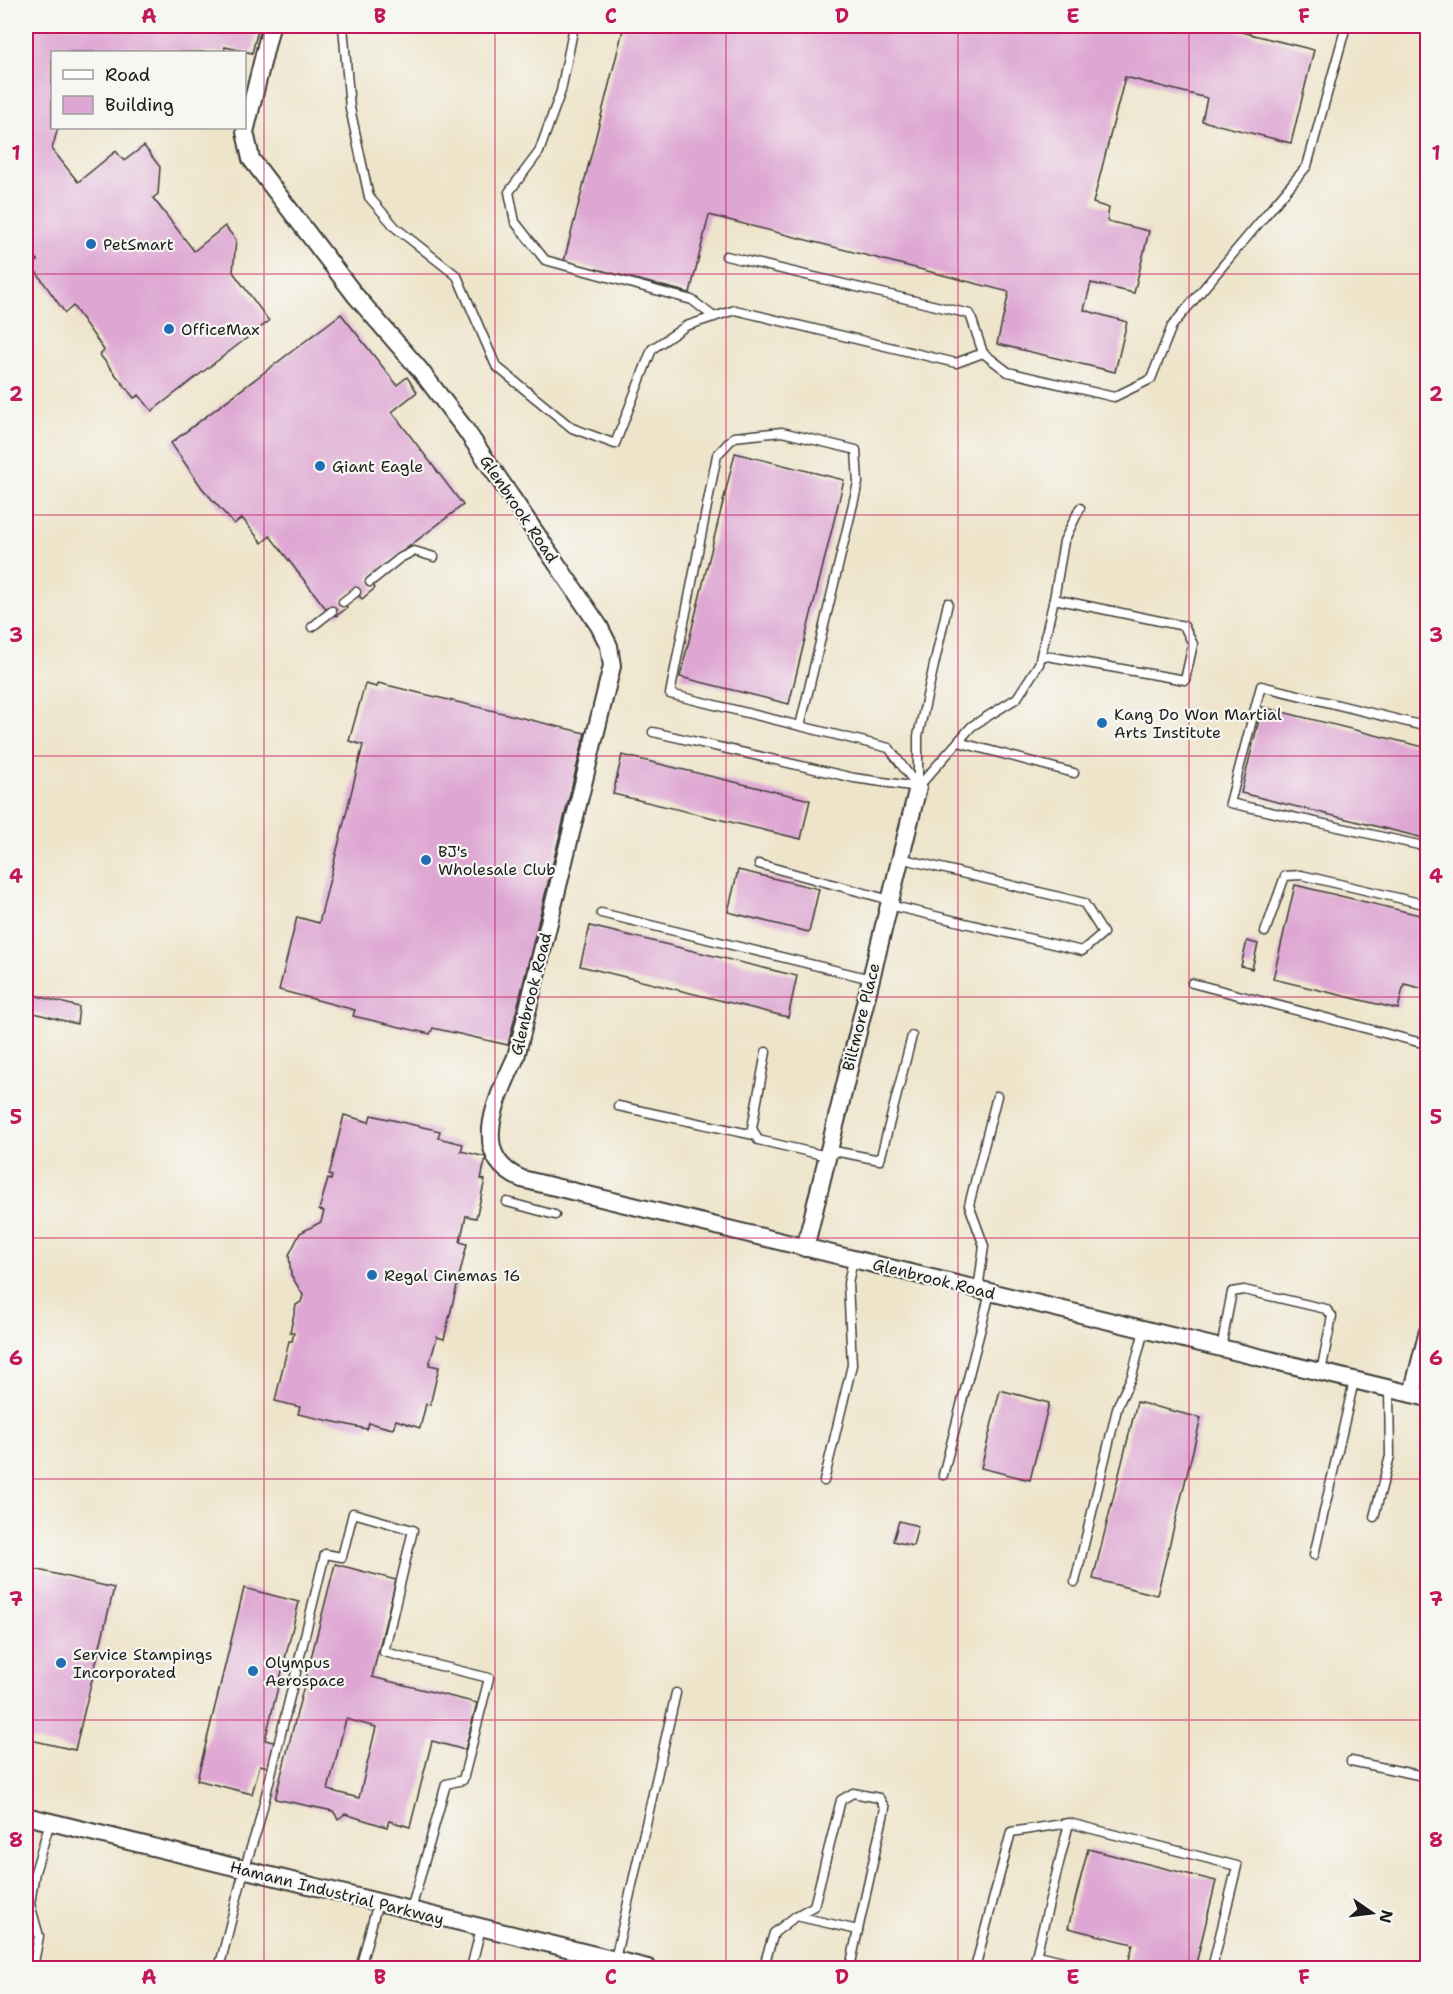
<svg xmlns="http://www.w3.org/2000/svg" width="1453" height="1994" viewBox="0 0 1453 1994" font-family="'Shantell Sans',sans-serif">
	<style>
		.building { fill: #dea7d3; fill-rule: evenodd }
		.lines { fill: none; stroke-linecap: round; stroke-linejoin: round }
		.lane-casing { stroke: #3c3a36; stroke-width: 11 }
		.street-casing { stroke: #3c3a36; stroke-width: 20 }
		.lane { stroke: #fff; stroke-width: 8 }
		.street { stroke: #fff; stroke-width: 16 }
		.grid { fill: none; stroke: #c2185b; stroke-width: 1.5; stroke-opacity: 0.55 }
		.poi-dot { fill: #1f6fb2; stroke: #f6f6f2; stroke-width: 2 }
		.labels { text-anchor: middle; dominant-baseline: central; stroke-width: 4.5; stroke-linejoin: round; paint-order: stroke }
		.poi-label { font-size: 16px; fill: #1c1c1c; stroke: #f6f6f2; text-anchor: start }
		.street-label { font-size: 16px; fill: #1c1c1c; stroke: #f6f6f2 }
		.neatline { fill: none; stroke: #c2185b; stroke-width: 2 }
		.grid-label { font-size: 20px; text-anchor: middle; font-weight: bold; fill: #c2185b }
	</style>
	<rect width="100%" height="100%" fill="#f6f6f2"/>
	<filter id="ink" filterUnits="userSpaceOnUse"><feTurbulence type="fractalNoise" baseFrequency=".0167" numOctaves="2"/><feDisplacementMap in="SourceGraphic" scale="12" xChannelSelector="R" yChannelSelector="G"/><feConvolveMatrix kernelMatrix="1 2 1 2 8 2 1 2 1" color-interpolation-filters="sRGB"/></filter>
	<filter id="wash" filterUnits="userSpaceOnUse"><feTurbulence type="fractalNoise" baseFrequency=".008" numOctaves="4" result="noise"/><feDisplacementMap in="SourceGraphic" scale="24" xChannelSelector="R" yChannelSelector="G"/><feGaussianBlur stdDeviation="1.35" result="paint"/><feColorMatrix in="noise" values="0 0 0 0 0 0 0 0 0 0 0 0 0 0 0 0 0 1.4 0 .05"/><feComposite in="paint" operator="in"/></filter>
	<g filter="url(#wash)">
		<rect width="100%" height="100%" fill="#eee4ca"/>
		<g id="blocks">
			<g class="building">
				<polygon points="26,26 259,26 252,53 225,47 224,52 52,52 52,128 58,128 52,149 78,182 116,151 124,161 144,146 160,167 158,194 153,198 194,251 225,226 236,240 233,272 269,321 152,411 139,395 134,398 100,355 104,350 73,306 65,313 32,266 38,261 26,245"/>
				<polygon points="624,26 920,26 956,34 958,26 1217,26 1314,50 1291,143 1202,121 1207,98 1125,77 1093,203 1109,208 1107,221 1149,231 1134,293 1091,283 1084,310 1127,322 1115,372 997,344 1009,292 709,215 690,293 564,261"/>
				<polygon points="341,314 397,385 407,377 417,392 392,412 463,505 368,578 375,588 362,599 353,589 341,599 347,608 336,616 330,608 327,610 270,536 262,543 242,518 234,524 202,488 171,443"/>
				<polygon points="735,453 844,480 789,704 680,677"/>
				<polygon points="378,683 585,733 508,1045 433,1028 430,1034 353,1016 355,1010 279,990 297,917 319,923 363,745 349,741 365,684 377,687"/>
				<polygon points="1262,707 1428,748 1428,839 1241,793"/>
				<polygon points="622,755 810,800 801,839 613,794"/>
				<polygon points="738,870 819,889 809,932 728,912"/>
				<polygon points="1295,885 1428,917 1428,990 1404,984 1398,1009 1273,979"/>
				<polygon points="590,926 797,976 788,1017 580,966"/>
				<polygon points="1247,941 1258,944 1252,969 1241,966"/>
				<polygon points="26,993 79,1007 77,1024 26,1011"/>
				<polygon points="344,1115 369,1122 371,1115 440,1131 438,1138 463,1144 461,1151 486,1157 481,1179 485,1180 476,1218 466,1216 460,1242 467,1244 444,1339 437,1337 429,1365 439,1367 430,1405 426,1404 420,1428 396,1420 393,1429 369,1423 367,1429 298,1414 300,1407 275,1401 289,1341 292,1341 294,1333 290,1332 296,1305 301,1302 303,1295 291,1275 289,1255 300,1233 321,1222 324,1211 319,1210 328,1179 331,1180 332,1176 329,1175"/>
				<polygon points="1000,1390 1049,1403 1030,1480 981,1468"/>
				<polygon points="1137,1402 1201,1418 1157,1595 1093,1579"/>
				<polygon points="899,1521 918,1526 913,1546 893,1541"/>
				<path d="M335,1564L396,1580L372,1677L477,1703L465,1750L432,1741L410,1827L389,1821L387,1827L345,1814L338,1819L333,1811L275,1799ZM346,1719L376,1727L359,1798L328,1790Z"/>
				<polygon points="26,1567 114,1588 75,1750 26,1739"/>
				<polygon points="244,1588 299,1602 265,1740 277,1743 271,1768 260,1765 252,1794 197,1780"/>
				<polygon points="1088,1849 1216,1881 1195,1968 1127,1968 1133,1944 1068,1928"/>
			</g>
		</g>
	</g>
	<g filter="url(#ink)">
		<use href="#blocks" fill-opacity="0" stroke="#3c3a36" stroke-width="1.5"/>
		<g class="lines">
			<g class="lane-casing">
				<g id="lane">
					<polyline points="343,26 350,108 369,197 396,228 457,276 496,366 572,428 615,444 652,349 686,326 735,310 956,363 983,353"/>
					<polyline points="574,26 561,91 539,152 509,192 515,222 545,260 692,300 714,317"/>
					<polyline points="726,256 970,314 983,353 1008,372 1114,397 1151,379 1172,326 1307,166 1346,26"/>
					<polyline points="370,582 400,558 414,551 434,557"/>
					<polyline points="1054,599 1064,541 1080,508"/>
					<polyline points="343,602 356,592"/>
					<polyline points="312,627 332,611"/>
					<polyline points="800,726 858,483 856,450 782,432 734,437 717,455 670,694 889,748 918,787"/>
					<polyline points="1428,727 1261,686 1230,803 1428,847"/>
					<polyline points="653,732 854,778 918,787"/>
					<polyline points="958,742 1074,773"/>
					<polyline points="918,786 918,736 948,603"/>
					<polyline points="918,787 972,726 1017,698 1039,664 1054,599 1184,626 1193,644 1185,680 1041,655"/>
					<polyline points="759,864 890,900"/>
					<polyline points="889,905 1082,951 1103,933 1084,903 900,858"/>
					<polyline points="601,913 871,979"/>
					<polyline points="1265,932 1285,876 1301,875 1428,905"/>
					<polyline points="1192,983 1418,1042 1428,1042"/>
					<polyline points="766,1052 752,1128 758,1140 827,1156"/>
					<polyline points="618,1106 754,1135"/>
					<polyline points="829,1150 880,1160 912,1036"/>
					<polyline points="507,1202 555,1215"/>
					<polyline points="978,1290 984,1246 969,1205 997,1096"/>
					<polyline points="1221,1348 1232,1292 1244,1290 1326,1309 1332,1316 1321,1372"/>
					<polyline points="943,1475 990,1293"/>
					<polyline points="824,1481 852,1365 848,1283 853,1260"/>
					<polyline points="1374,1517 1390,1456 1389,1389"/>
					<polyline points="1314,1555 1354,1381"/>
					<polyline points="1075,1582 1118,1405 1132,1376 1144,1330"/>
					<polyline points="1351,1761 1428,1777"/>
					<polyline points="796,1916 814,1906 841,1800 853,1793 879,1798 885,1808 858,1930"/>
					<polyline points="1037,1955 1094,1968"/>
					<polyline points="33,1968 39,1936 30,1904 35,1872 50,1822"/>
					<path d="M219,1968C232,1921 241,1873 258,1827L325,1554L342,1557L353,1513L413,1530L384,1652L489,1678L463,1780L446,1784L411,1910"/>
					<polyline points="360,1968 378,1902"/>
					<polyline points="471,1968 481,1928"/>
					<polyline points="613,1968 676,1693"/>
					<polyline points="763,1968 774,1933 796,1916 858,1930 850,1968"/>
					<polyline points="975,1968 1011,1832 1069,1823"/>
					<polyline points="1033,1968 1069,1823 1237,1866 1212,1968"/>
				</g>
			</g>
			<g class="street-casing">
				<g id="street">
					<path d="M271,26L245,132L251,159L355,295L420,370L465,429L599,626L609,646L612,666L516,1057C499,1095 466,1156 522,1179L1428,1398"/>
					<polyline points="805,1248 918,787"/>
					<polyline points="1412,1394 1428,1331"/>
					<polyline points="26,1816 648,1968"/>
				</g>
			</g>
			<use href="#lane" class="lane"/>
			<use href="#street" class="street"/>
		</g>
	</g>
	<path class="grid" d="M264,26V1968M495,26V1968M726,26V1968M958,26V1968M1189,26V1968M26,274H1428M26,515H1428M26,756H1428M26,997H1428M26,1238H1428M26,1479H1428M26,1720H1428"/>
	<g class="poi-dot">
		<circle cx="91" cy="244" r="6"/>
		<circle cx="169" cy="329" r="6"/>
		<circle cx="320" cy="466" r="6"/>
		<circle cx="1102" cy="723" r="6"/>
		<circle cx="426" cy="860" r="6"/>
		<circle cx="372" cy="1275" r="6"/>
		<circle cx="61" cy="1663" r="6"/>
		<circle cx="253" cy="1671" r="6"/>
	</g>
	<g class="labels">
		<g class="poi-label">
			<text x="103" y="244">PetSmart</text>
			<text x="181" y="329">OfficeMax</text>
			<text x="332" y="466">Giant Eagle</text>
			<text x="1114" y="714">Kang Do Won Martial<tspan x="1114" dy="18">Arts Institute</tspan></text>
			<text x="438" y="851">BJ's<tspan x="438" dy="18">Wholesale Club</tspan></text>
			<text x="384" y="1275">Regal Cinemas 16</text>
			<text x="73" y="1654">Service Stampings<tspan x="73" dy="18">Incorporated</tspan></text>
			<text x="265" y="1662">Olympus<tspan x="265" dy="18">Aerospace</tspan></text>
		</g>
		<g class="street-label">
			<text transform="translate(519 509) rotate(56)">Glenbrook Road</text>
			<text transform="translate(531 994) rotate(-76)">Glenbrook Road</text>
			<text transform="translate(861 1017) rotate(-76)">Biltmore Place</text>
			<text transform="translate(934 1279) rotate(14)">Glenbrook Road</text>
			<text transform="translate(337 1893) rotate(14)">Hamann Industrial Parkway</text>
		</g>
	</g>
	<rect width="1453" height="1994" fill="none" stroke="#f6f6f2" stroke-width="66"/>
	<rect x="51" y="51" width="195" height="78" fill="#f6f6f2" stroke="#9f9f9c" stroke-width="1.5"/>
	<rect x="63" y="70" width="30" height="9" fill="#ffffff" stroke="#9f9f9c" stroke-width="1.5"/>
	<text x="105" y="81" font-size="18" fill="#1c1c1c">Road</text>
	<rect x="63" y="96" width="30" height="18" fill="#dea7d3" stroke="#9f9f9c" stroke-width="1.5"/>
	<text x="105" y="111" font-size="18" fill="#1c1c1c">Building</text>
	<g transform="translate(1372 1913) rotate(104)" stroke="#f6f6f2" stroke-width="4.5" paint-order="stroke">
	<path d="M0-4.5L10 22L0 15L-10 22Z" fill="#1c1c1c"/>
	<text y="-9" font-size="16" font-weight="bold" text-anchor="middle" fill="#1c1c1c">N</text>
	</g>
	<rect x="33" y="33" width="1387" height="1928" class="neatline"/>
	<g class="grid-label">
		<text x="149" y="23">A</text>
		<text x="380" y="23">B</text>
		<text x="611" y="23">C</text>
		<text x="842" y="23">D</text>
		<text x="1073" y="23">E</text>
		<text x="1304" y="23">F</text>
		<text x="16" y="160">1</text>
		<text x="1436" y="160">1</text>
		<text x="16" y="401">2</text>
		<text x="1436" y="401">2</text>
		<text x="16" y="642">3</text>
		<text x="1436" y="642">3</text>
		<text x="16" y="883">4</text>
		<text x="1436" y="883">4</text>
		<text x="16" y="1124">5</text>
		<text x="1436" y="1124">5</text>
		<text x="16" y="1365">6</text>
		<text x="1436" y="1365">6</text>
		<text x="16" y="1606">7</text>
		<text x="1436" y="1606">7</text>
		<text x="16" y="1847">8</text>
		<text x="1436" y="1847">8</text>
		<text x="149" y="1984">A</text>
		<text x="380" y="1984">B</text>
		<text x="611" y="1984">C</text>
		<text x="842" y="1984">D</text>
		<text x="1073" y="1984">E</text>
		<text x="1304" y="1984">F</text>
	</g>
</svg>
